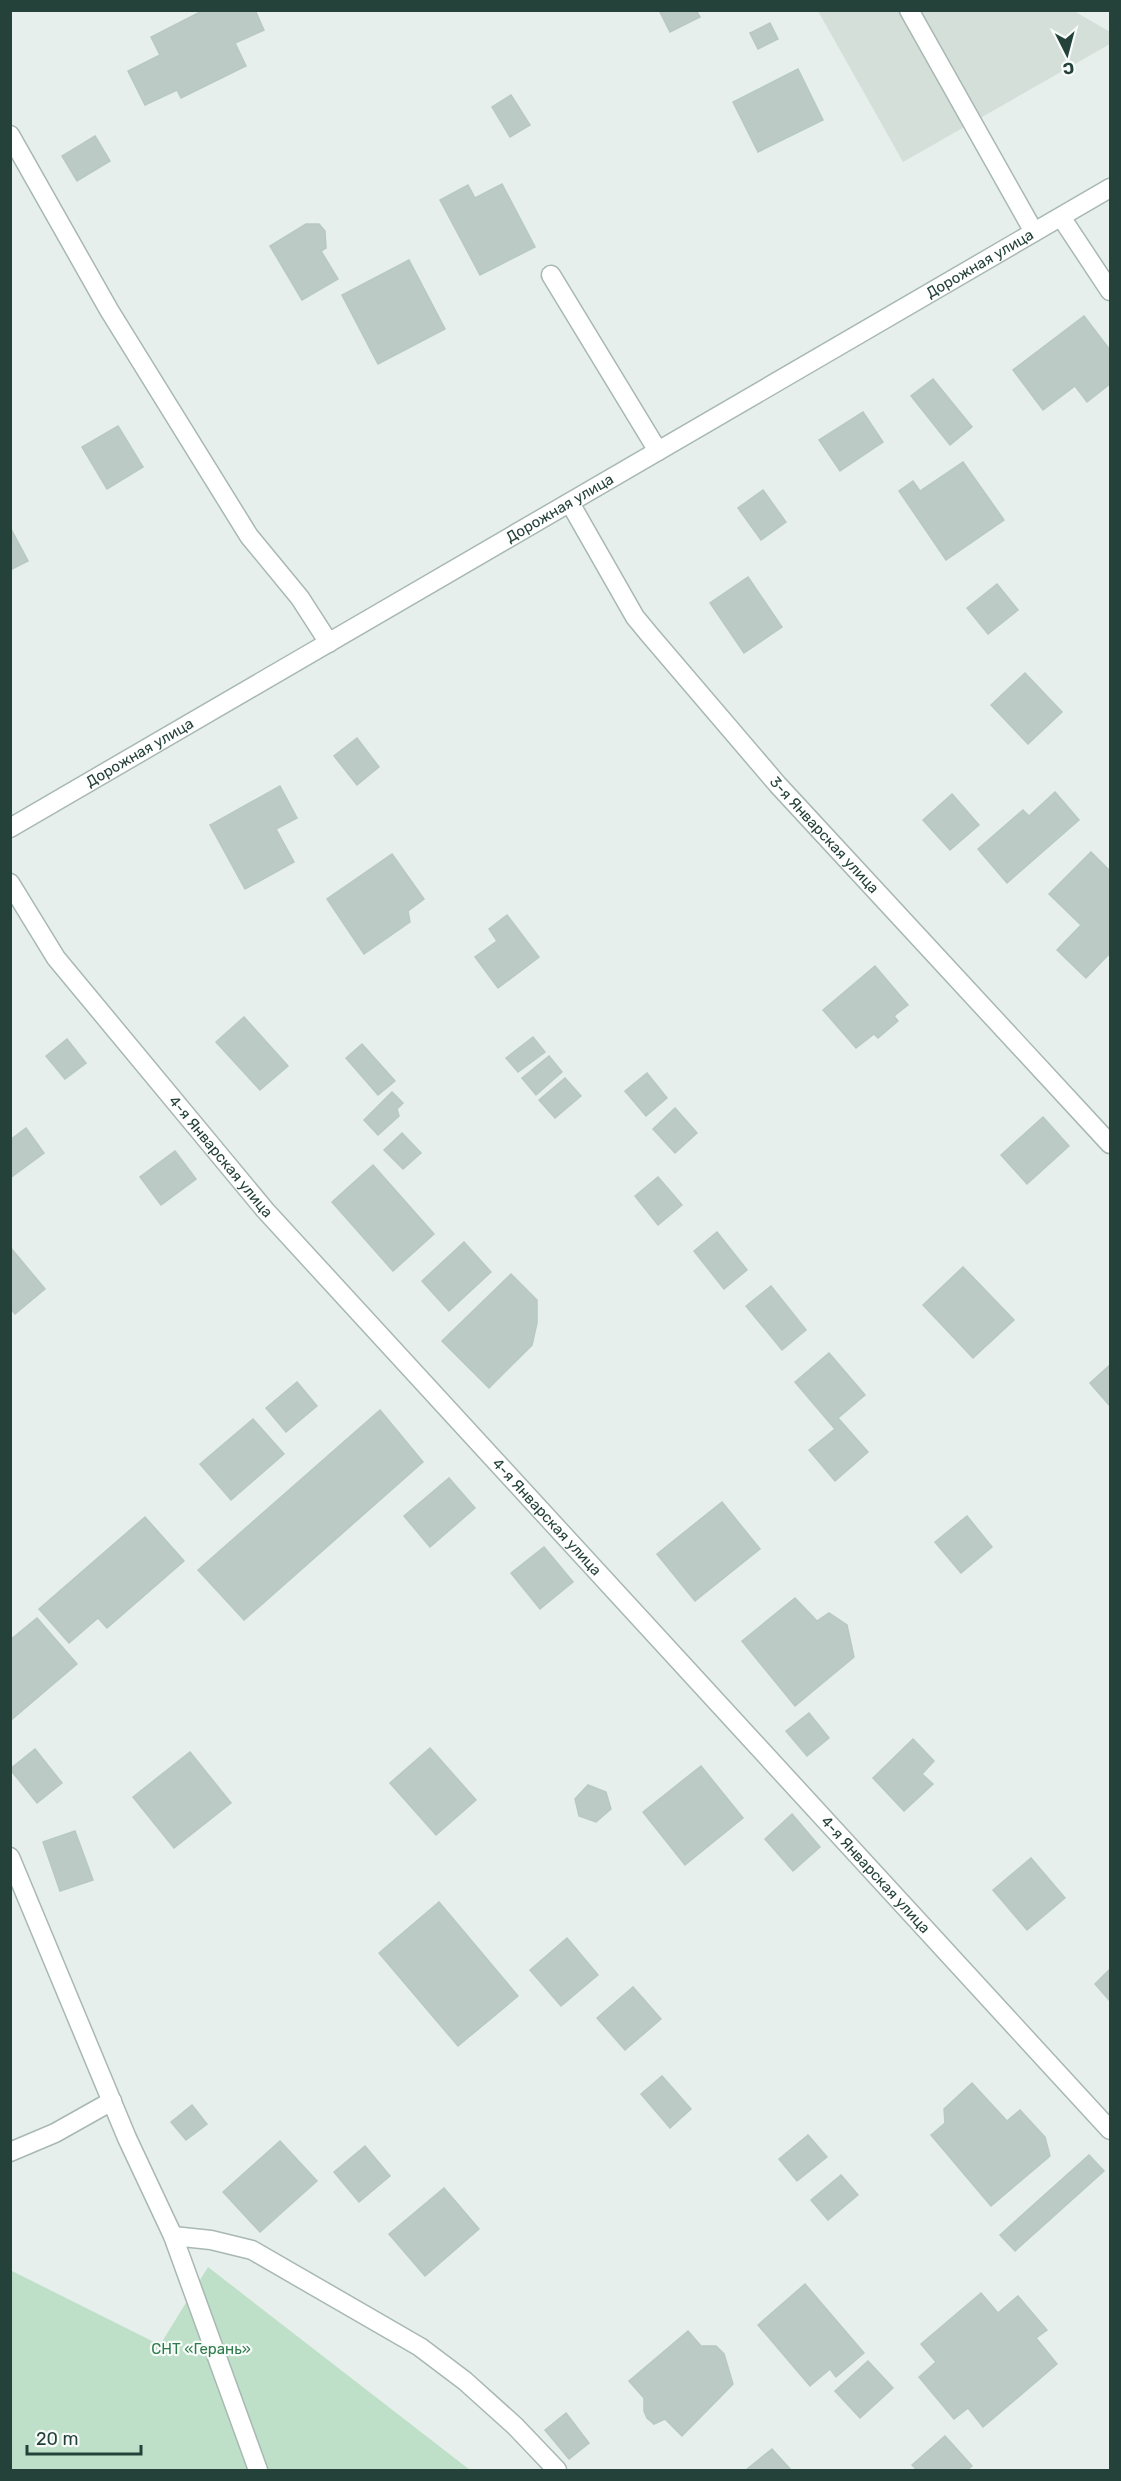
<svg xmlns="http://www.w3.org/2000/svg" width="1121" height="2481" viewBox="0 0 1121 2481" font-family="Rubik,sans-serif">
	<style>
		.built { fill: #d4dfda }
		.green { fill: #bfe0c8 }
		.building { fill: #bbcac4; stroke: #b8c9c2; stroke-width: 1.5 }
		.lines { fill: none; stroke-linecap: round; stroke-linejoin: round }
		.service-casing { stroke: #a8b8b2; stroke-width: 21 }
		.minor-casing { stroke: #a8b8b2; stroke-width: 21 }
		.tertiary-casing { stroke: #a8b8b2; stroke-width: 21 }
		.service { stroke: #fff; stroke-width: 18 }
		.minor { stroke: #fff; stroke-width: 18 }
		.tertiary { stroke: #fff; stroke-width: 18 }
		.labels { text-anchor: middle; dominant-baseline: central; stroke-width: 4.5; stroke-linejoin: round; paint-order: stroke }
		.street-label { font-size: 15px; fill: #24423a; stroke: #f7fbf9 }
		.park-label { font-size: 15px; fill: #2d7a4b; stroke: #f7fbf9 }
	</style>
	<rect width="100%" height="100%" fill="#e6efeb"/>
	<polygon class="built" points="818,11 1074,11 1110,32 1110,44 903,162"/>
	<polygon class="green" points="208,2267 470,2470 11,2470 10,2270 160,2345"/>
	<g class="building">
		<polygon points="204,10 255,10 264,30 235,43 246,66 181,98 177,90 145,105 128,71 160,55 151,37"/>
		<polygon points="659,10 696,10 700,17 670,32"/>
		<polygon points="770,23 778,39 758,49 750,33"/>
		<polygon points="798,69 823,120 758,152 733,102"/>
		<polygon points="511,95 530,125 510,137 492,107"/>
		<polygon points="95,136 110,161 77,181 62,156"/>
		<polygon points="502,184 535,247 480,275 440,200 468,185 475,198"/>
		<polygon points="306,224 319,224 325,231 326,248 321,251 338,279 302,300 270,246"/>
		<polygon points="409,260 445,329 378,364 342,295"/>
		<polygon points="1084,316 1110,350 1110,384 1087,402 1075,386 1043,410 1013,370"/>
		<polygon points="933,379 972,427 950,445 911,396"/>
		<polygon points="863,412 883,442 840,471 819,440"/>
		<polygon points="118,426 143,467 107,489 82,447"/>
		<polygon points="963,462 1004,520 946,560 899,491 913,481 920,491"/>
		<polygon points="763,490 786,522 761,540 738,508"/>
		<polygon points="10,527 28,561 10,570"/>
		<polygon points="748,577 782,627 744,653 710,603"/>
		<polygon points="997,584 1018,610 988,634 967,608"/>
		<polygon points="1025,673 1062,712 1028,744 991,705"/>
		<polygon points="357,738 379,767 357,785 334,756"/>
		<polygon points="280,786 297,818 276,829 294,862 245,889 210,825"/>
		<polygon points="1055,792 1079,820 1007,883 978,849 1023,810 1029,816"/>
		<polygon points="952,794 979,825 950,850 923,820"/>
		<polygon points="1091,852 1110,871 1110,953 1086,978 1057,950 1081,925 1049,894"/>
		<polygon points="392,854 424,899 408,911 410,922 364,954 327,899"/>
		<polygon points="507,915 539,957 498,988 475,957 497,941 489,929"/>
		<polygon points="875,966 908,1005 894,1016 898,1021 878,1038 874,1034 856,1048 823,1010"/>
		<polygon points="244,1017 288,1066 260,1090 216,1042"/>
		<polygon points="533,1037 545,1052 518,1072 506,1058"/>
		<polygon points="67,1039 86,1063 65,1079 46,1056"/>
		<polygon points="362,1044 395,1081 378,1095 346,1058"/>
		<polygon points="549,1056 562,1072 536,1095 522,1078"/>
		<polygon points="647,1073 667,1098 646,1116 625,1091"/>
		<polygon points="565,1078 581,1096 555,1118 539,1100"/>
		<polygon points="392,1092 403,1103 397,1109 399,1116 378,1135 364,1120"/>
		<polygon points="675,1108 697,1133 675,1153 653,1129"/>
		<polygon points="1043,1117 1069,1146 1027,1184 1001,1155"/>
		<polygon points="26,1128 44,1153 10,1178 10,1140"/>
		<polygon points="402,1133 421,1153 403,1169 384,1150"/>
		<polygon points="175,1151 196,1179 161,1205 140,1177"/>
		<polygon points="373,1165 434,1234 393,1271 332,1202"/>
		<polygon points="658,1177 682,1205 658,1225 635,1196"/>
		<polygon points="717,1232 747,1270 724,1289 694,1251"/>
		<polygon points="464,1242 491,1272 449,1311 422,1281"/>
		<polygon points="10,1247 45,1289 15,1314 10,1308"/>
		<polygon points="963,1267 1014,1320 973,1358 923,1305"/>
		<polygon points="511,1274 537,1300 537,1323 532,1345 489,1388 442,1341"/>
		<polygon points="771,1286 806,1330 782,1350 746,1306"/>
		<polygon points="829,1353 865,1395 838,1418 868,1452 835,1481 809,1450 835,1429 795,1382"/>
		<polygon points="1110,1365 1110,1406 1090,1383"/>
		<polygon points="297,1382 317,1406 286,1432 266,1408"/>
		<polygon points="380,1410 423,1462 244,1620 198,1570"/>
		<polygon points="253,1419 284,1454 231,1500 200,1464"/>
		<polygon points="449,1478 475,1508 430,1547 404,1516"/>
		<polygon points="722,1502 760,1549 695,1601 657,1554"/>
		<polygon points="967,1516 992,1547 961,1573 935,1542"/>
		<polygon points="145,1517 184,1561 107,1628 98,1618 69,1643 39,1609"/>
		<polygon points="544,1547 573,1582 540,1609 511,1573"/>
		<polygon points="795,1598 817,1621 829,1613 847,1625 854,1657 795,1706 742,1641"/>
		<polygon points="37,1618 77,1664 10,1721 10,1640"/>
		<polygon points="809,1713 829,1738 807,1756 786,1731"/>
		<polygon points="913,1739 934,1761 922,1774 933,1784 904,1811 873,1778"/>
		<polygon points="430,1748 476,1800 436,1835 390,1783"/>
		<polygon points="35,1749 62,1783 37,1803 10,1769"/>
		<polygon points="190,1752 231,1803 174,1848 133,1797"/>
		<polygon points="701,1766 743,1818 685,1865 643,1812"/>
		<polygon points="588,1785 606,1792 611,1809 596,1822 579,1816 575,1799"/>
		<polygon points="792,1814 820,1847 793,1871 765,1839"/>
		<polygon points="75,1831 93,1880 60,1891 43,1842"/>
		<polygon points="1031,1858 1065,1898 1027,1930 993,1890"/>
		<polygon points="439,1902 518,1996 458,2046 379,1953"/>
		<polygon points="567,1938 598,1975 561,2006 530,1970"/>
		<polygon points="1110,1969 1110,2001 1095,1984"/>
		<polygon points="633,1987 661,2019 625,2050 597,2018"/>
		<polygon points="662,2076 691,2109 670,2128 641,2094"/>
		<polygon points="972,2083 1007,2121 1020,2110 1045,2137 1050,2156 991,2206 931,2135 945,2123 944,2109"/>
		<polygon points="192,2105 207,2124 186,2140 171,2122"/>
		<polygon points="808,2135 827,2157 797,2181 779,2159"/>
		<polygon points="280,2141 317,2181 260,2232 223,2192"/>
		<polygon points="365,2146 390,2176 359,2202 334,2172"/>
		<polygon points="1089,2155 1104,2171 1015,2251 1000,2235"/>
		<polygon points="841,2175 858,2195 828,2220 811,2200"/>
		<polygon points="444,2188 479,2229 425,2276 389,2234"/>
		<polygon points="805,2284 864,2353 836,2377 830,2369 810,2386 758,2325"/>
		<polygon points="981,2293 998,2313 1018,2296 1047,2330 1036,2338 1057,2364 983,2427 968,2408 954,2419 919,2377 936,2362 921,2344"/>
		<polygon points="688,2331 701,2346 716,2346 724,2354 733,2384 682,2436 665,2419 654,2424 647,2418 644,2411 644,2398 629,2381"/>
		<polygon points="868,2361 893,2388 860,2418 835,2391"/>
		<polygon points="566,2413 589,2443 569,2459 545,2430"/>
		<polygon points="945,2436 972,2466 967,2470 917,2470 912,2465"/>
		<polygon points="772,2449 791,2470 746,2470"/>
	</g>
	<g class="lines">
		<g class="service-casing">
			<g id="service">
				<polyline points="909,10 1034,232"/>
				<polyline points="10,135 109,310 249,536 300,598 329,643"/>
				<polyline points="551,275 658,451"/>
				<polyline points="10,2152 55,2133 112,2101"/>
				<polyline points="173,2236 211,2240 252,2250 420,2347 465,2381 515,2426 557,2470"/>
			</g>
		</g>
		<g class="minor-casing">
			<g id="minor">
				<polyline points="1061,217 1110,291"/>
				<path id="s1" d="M570,503L635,617L649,634L778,785L1110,1144"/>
				<path id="s2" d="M10,883L56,958L265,1210L1110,2130"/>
				<polyline points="10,1857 127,2138 173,2236 258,2470"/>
			</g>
		</g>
		<g class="tertiary-casing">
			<g id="tertiary">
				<path id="s3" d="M10,828L1110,188"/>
			</g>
		</g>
		<use href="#service" class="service"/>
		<use href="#minor" class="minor"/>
		<use href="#tertiary" class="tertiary"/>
	</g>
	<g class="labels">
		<g class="street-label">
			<text stroke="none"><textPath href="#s3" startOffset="1122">Дорожная улица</textPath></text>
			<text stroke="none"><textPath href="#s3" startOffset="636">Дорожная улица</textPath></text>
			<text stroke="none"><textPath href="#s3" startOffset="150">Дорожная улица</textPath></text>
			<text stroke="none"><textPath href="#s1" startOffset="420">3-я Январская улица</textPath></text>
			<text stroke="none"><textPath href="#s2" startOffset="346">4-я Январская улица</textPath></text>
			<text stroke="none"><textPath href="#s2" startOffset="832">4-я Январская улица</textPath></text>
			<text stroke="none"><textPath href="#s2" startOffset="1318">4-я Январская улица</textPath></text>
		</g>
		<g class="park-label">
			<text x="201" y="2349">СНТ «Герань»</text>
		</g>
	</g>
	<rect width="1121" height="2481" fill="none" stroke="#24423a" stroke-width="24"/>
	<g transform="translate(1067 54) rotate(174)" stroke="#f7fbf9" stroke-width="4.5" paint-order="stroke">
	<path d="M0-4.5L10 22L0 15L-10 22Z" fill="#24423a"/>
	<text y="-9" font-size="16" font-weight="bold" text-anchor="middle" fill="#24423a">С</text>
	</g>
	<path d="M27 2445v9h114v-9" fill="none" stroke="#24423a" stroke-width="3"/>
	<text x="36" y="2445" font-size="18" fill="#24423a" stroke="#f7fbf9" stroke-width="4.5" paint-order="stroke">20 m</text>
</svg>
